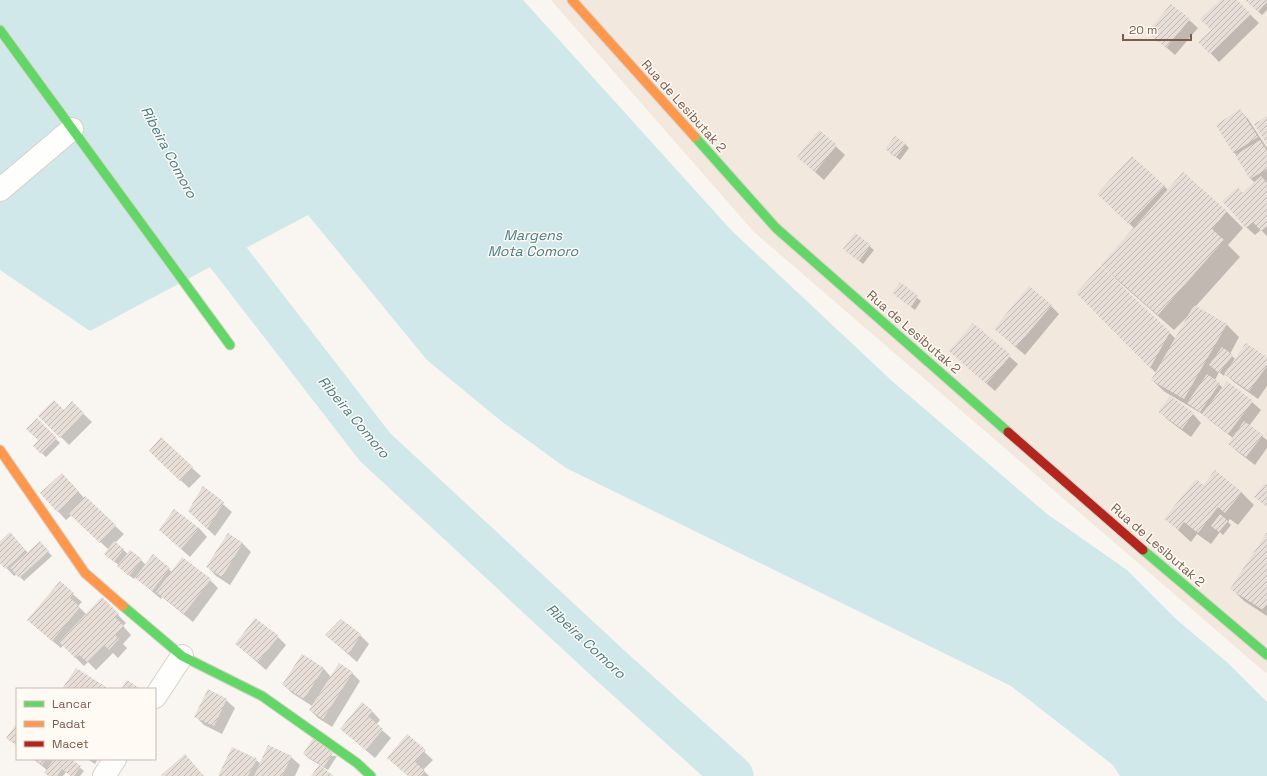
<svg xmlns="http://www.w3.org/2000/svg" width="1267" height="776" viewBox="0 0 1267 776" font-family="'Space Grotesk',sans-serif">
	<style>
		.residential { fill: #f2e8de }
		.water { fill: #d0e8ea }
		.shadow { fill: #0003 }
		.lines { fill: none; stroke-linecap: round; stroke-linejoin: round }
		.river { stroke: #d0e8ea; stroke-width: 41 }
		.building { fill: url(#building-hatch) }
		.street-casing { stroke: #d7d1cb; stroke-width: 24 }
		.fast-casing { stroke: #d9d2cb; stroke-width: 11 }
		.slow-casing { stroke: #d9d2cb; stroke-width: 11 }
		.jam-casing { stroke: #d9d2cb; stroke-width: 11 }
		.street { stroke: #fefefd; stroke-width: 22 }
		.fast { stroke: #63d668; stroke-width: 9 }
		.slow { stroke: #ff974d; stroke-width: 9 }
		.jam { stroke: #b3261e; stroke-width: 9 }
		.labels { text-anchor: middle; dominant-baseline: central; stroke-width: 3; stroke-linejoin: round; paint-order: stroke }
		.street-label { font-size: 13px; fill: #7a5c4d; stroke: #fffaf3 }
		.water-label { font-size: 14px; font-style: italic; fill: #437c86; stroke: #fffaf3 }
	</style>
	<defs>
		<pattern id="building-hatch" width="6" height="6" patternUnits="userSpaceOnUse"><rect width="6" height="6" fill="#e6ded7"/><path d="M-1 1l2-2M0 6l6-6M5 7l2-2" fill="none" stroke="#bfb7b1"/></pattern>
	</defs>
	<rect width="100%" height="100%" fill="#f9f5f0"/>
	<polygon class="residential" points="551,0 1267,0 1267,674 754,232"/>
	<polygon class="water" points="0,0 523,0 731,230 892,381 1047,514 1127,570 1177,620 1228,663 1267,702 1267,776 1120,776 1113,765 1011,686 566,468 501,421 427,360 308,215 90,331 0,270"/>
	<g class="shadow">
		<polygon points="1221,0 1235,0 1259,23 1219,62 1200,42 1212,30"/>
		<polygon points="1267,0 1267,10 1262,15 1250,4"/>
		<polygon points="1189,20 1198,28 1175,55 1149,32"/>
		<polygon points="1240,111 1248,119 1267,148 1267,236 1261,230 1255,235 1246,227 1238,188 1243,194 1255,183 1251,179 1234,152"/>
		<polygon points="819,131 845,155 824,180 798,157"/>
		<polygon points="905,144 909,148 900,160 890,153"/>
		<polygon points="1183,173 1227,212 1243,228 1228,245 1240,257 1195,307 1227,325 1239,337 1230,354 1235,359 1267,359 1267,386 1258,399 1234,382 1225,374 1224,376 1219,372 1215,380 1223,388 1227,383 1252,402 1261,410 1249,426 1267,440 1267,448 1255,465 1238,452 1229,444 1233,438 1212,422 1204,415 1165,392 1152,380 1156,373 1077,293 1101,268 1176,339 1189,315 1174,330 1118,281 1102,265 1134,228 1111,207 1164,186 1168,190"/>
		<polygon points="855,234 874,250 863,264 848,252"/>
		<polygon points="900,284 921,301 915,310 893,293"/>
		<polygon points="1051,306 1059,314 1025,355 1004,337"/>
		<polygon points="973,325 1018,364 995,391 959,359"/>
		<polygon points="72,403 92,422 69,445 40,416 64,411"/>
		<polygon points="1160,412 1193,414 1201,423 1191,437 1168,420"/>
		<polygon points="37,420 60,443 46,457 34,446 40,440"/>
		<polygon points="158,459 192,468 201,476 189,488"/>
		<polygon points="70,482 84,498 124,534 115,543 128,554 141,560 146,565 154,556 172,572 210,580 218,588 193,622 162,597 161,599 135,577 134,579 122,570 119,565 109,558 108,549 72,515 66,520 41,493"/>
		<polygon points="203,487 232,512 215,536 197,519"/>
		<polygon points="1204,487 1241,492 1254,505 1238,525 1230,519 1228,522 1231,525 1223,535 1220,532 1211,544 1197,534 1191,542 1166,519"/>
		<polygon points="199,528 207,537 190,557 160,530"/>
		<polygon points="10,533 28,553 40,543 52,556 24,581 17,574 14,576 0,561 0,542"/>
		<polygon points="1267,534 1267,616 1244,601 1232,589"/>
		<polygon points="229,535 243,544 251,552 230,585 216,576 208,567"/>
		<polygon points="60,583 82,602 78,606 87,615 102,599 126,623 123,626 131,635 123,644 127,648 118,658 113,653 96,670 88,662 84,666 63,645 61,648 37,628"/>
		<polygon points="341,620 360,635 369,644 357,662 326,635"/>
		<polygon points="278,637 286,645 266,670 236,644"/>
		<polygon points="302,655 324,669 331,677 352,673 360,681 332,727 318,718 310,710 312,706 292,693 283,684"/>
		<polygon points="226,700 235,708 222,734 204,725 195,716"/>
		<polygon points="372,711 380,720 376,725 391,738 375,758 341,729"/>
		<polygon points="407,736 433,760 423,770 429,776 408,776"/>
		<polygon points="304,754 337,756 328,770 308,758"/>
		<polygon points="291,757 300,765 295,776 219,776 256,760 261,764"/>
		<polygon points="33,759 69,759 84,771 80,776 71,776 66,772 63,776 49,776 45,773 47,770"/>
		<polygon points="87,759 98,759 95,764"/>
	</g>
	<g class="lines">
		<polyline class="river" points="200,210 218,244 375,447 612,667 733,776"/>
	</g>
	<g class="building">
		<polygon points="1220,0 1237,0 1251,14 1210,54 1198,42 1211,30 1200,19"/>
		<polygon points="1245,0 1267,0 1267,2 1258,12"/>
		<polygon points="1171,4 1190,19 1166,48 1147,32"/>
		<polygon points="1240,109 1258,137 1233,153 1216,125"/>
		<polygon points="1267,116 1267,144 1254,124"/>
		<polygon points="819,130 837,145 815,172 797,157"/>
		<polygon points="895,136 906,144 896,157 885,149"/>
		<polygon points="1260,140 1267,151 1267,169 1250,179 1235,155"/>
		<polygon points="1132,156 1165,186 1129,224 1097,194"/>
		<polygon points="1183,172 1227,211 1212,229 1224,240 1158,315 1101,265"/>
		<polygon points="1261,176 1267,183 1267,226 1261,231 1253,222 1246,228 1222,201 1238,187 1242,193"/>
		<polygon points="855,233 871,245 859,261 843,249"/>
		<polygon points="1101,266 1170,332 1150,368 1076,293"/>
		<polygon points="900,282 918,296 911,307 892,293"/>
		<polygon points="1029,286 1052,305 1016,347 994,329"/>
		<polygon points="1194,305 1227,324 1184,399 1151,380"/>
		<polygon points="973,323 1011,355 986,384 949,351"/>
		<polygon points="1246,343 1267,357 1267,366 1249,391 1224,374"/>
		<polygon points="1222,347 1233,355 1219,373 1209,365"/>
		<polygon points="1207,374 1220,383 1200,412 1187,403"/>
		<polygon points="1227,381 1253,401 1228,434 1202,414"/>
		<polygon points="1170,396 1194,413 1182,429 1158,412"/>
		<polygon points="54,400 64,410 72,401 84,413 60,438 38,416"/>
		<polygon points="37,418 57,438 41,454 33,446 38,440 26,429"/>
		<polygon points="1244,421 1263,435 1246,457 1228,444"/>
		<polygon points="161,437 193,467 180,481 149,451"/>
		<polygon points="1215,470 1242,492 1225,513 1218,507 1198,533 1184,522 1178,530 1164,519 1196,479 1203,485"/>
		<polygon points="62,473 79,492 57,512 40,493"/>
		<polygon points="1265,483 1267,485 1267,507 1254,497"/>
		<polygon points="203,486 224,502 207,529 188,511"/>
		<polygon points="85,496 116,525 100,543 69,514"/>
		<polygon points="174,509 199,528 181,549 159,530"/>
		<polygon points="1220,514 1228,521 1219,532 1211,526"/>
		<polygon points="10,532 26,551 5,569 0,563 0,541"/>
		<polygon points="1267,532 1267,604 1263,610 1230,589"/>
		<polygon points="228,533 243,543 222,577 206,567"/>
		<polygon points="40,541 49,551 19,578 10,568"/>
		<polygon points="114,541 124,549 114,562 104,554"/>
		<polygon points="130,550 142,559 129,576 117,566"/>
		<polygon points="153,554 170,568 152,591 135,578"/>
		<polygon points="182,557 211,579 184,614 156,592"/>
		<polygon points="60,581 74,593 70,598 80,607 52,641 27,620"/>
		<polygon points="102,597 119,614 115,617 124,626 115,635 119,639 109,650 104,645 87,662 79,655 75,658 59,642"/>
		<polygon points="255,618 279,636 258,662 235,644"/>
		<polygon points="341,619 361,634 349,654 325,635"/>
		<polygon points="302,654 324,668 304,699 282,685"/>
		<polygon points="339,663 353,672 323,719 309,710"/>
		<polygon points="76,668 106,687 104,689 62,689"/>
		<polygon points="127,680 141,689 121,689"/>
		<polygon points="208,689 227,699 214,726 194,717"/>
		<polygon points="362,702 373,711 368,716 383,729 366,750 340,729"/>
		<polygon points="17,723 17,746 6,738"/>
		<polygon points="407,734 426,750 415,762 425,771 421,776 408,776 387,758"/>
		<polygon points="313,738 334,751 324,767 303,754"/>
		<polygon points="268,745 292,756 282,776 254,776"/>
		<polygon points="232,747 257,759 248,776 218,776"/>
		<polygon points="185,754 204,776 162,776 161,775"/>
		<polygon points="34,759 46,759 42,765"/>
		<polygon points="54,759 71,759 81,766 74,776 71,776 62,769 57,776 49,776 44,773"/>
		<polygon points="319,765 334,776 311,776"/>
	</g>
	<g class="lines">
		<g class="street-casing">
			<g id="street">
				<polyline points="0,190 72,129"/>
				<polyline points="155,697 182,656"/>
				<polyline points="104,776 115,759"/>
			</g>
		</g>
		<g class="fast-casing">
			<g id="fast">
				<polyline points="0,30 230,345"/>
				<polyline points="695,137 776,228 1008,432"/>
				<polyline points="1143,550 1267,655"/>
				<polyline points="123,606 182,656 262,696 357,763 371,776"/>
			</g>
		</g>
		<g class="slow-casing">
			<g id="slow">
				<polyline points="572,0 695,137"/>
				<polyline points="0,450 85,573 123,606"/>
			</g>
		</g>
		<g class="jam-casing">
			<polyline id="jam" points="1008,432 1143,550"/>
		</g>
		<use href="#street" class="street"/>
		<use href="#fast" class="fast"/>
		<use href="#slow" class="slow"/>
		<use href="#jam" class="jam"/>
	</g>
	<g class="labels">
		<g class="street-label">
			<text transform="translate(684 106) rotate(48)">Rua de Lesibutak 2</text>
			<text transform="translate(914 332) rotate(41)">Rua de Lesibutak 2</text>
			<text transform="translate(1158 545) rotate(41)">Rua de Lesibutak 2</text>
		</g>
		<g class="water-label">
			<text transform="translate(169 152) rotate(62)">Ribeira Comoro</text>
			<text x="533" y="235">Margens<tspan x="533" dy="16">Mota Comoro</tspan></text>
			<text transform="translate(354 417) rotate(50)">Ribeira Comoro</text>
			<text transform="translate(586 641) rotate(43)">Ribeira Comoro</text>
		</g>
	</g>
	<rect x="16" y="688" width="140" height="72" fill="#fffaf3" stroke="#cabbb1"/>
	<rect x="24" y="701" width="20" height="6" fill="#63d668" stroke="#cabbb1"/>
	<text x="52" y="708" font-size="12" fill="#7a5c4d">Lancar</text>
	<rect x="24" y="721" width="20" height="6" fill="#ff974d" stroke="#cabbb1"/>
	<text x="52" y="728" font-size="12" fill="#7a5c4d">Padat</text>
	<rect x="24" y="741" width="20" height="6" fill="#b3261e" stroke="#cabbb1"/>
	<text x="52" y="748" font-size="12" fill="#7a5c4d">Macet</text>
	<path d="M1123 34v6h68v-6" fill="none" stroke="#7a5c4d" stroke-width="2"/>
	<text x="1129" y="34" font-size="12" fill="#7a5c4d" stroke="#fffaf3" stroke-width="3" paint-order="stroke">20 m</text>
</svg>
